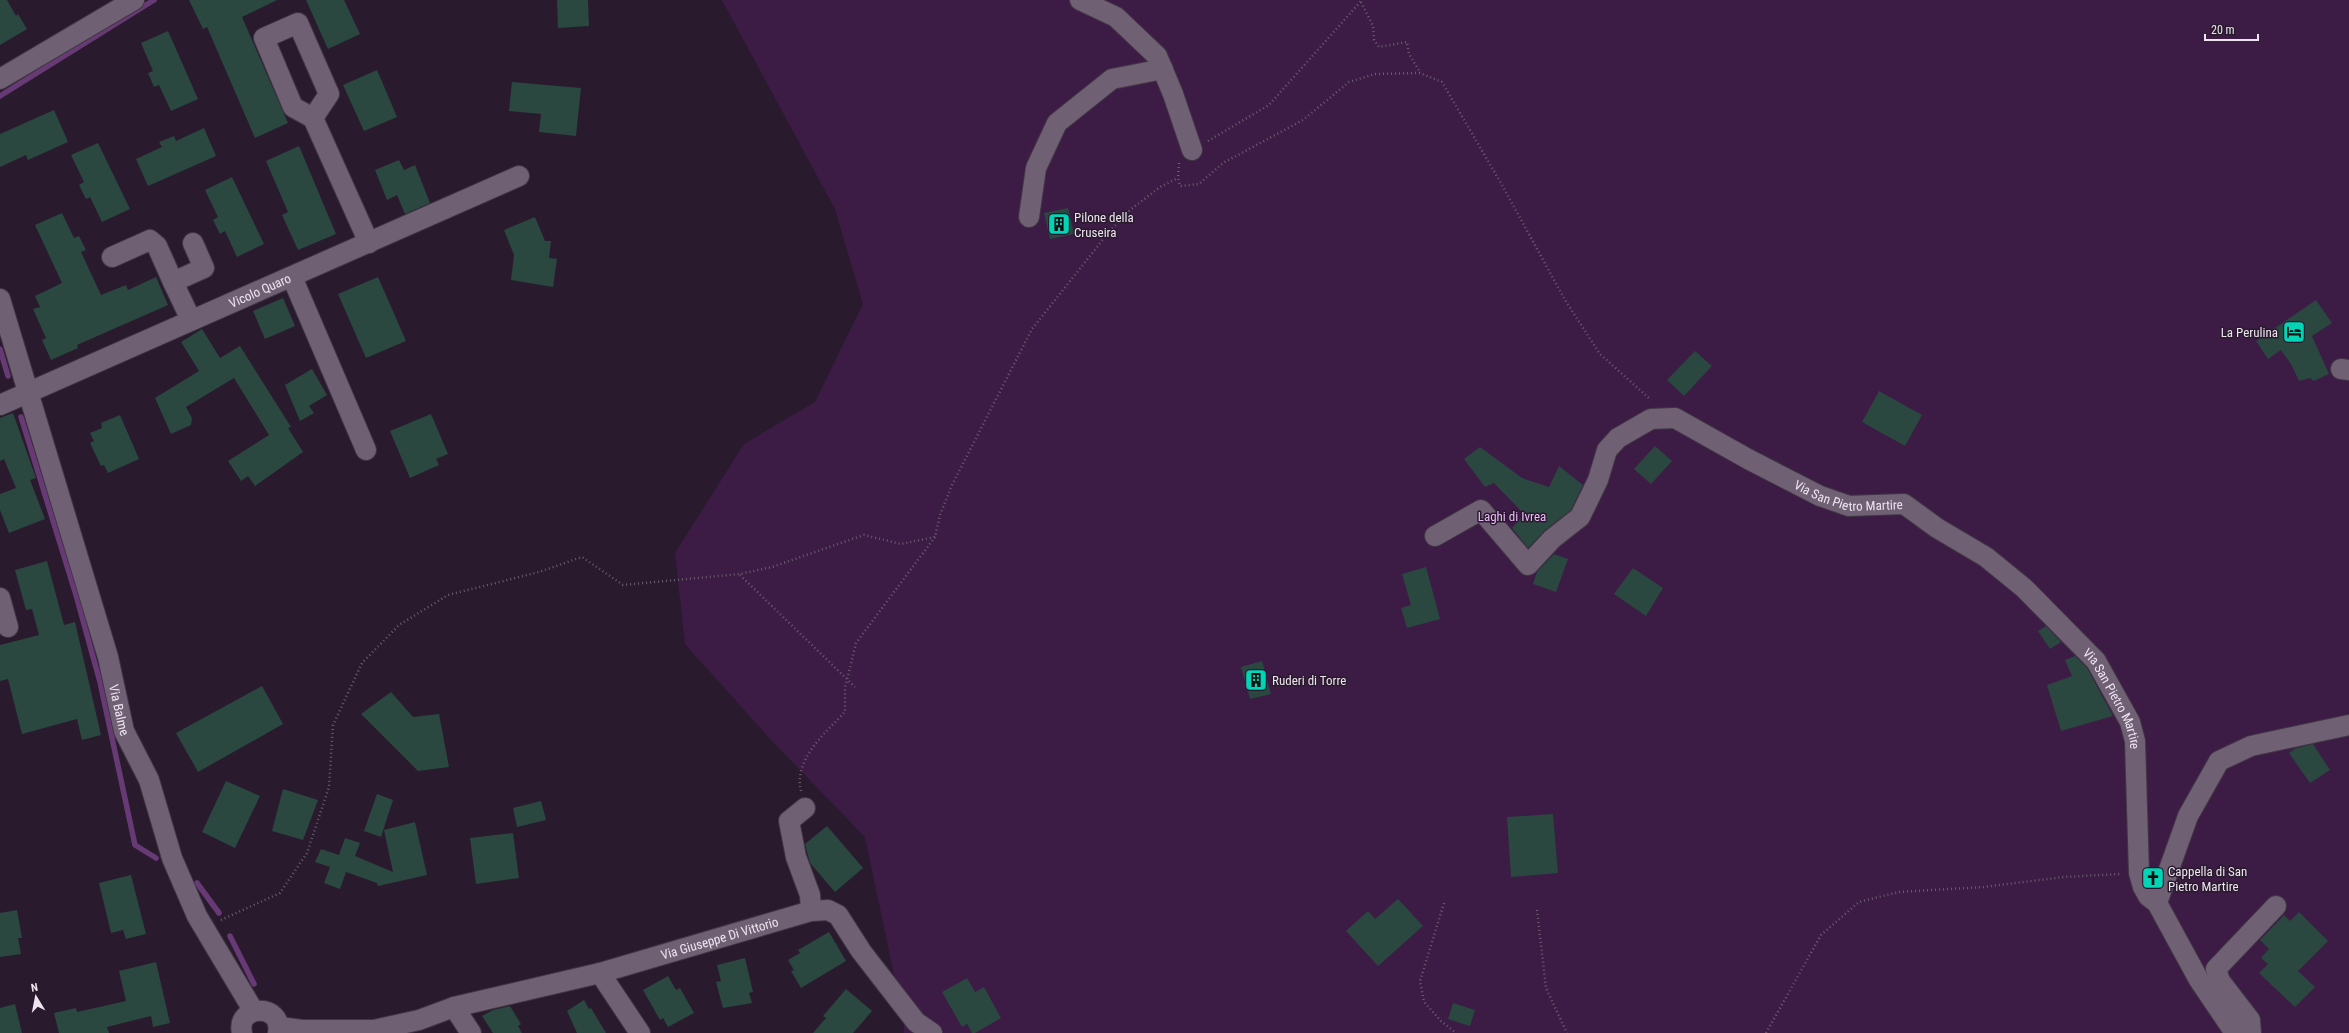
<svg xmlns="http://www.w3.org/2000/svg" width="2349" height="1033" viewBox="0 0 2349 1033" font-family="'Roboto Condensed',sans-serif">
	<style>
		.green { fill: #3c1c45 }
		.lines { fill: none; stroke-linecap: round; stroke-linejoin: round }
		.stream { stroke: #683a75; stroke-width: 5.5 }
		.building { fill: #2a4740 }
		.minor-casing { stroke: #423745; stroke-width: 22 }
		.path { stroke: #6a5d6d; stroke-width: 2.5; stroke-dasharray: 1 3; stroke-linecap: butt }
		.minor { stroke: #706074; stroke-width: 20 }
		.labels { text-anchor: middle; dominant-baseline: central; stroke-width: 3; stroke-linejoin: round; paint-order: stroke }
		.poi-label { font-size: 13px; fill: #eee4f0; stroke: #291b2d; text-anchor: start }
		.street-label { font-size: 13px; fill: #eee4f0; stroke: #291b2d }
		.park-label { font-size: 13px; fill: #edb7fc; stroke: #291b2d }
	</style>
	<rect width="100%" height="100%" fill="#291b2d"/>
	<polygon class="green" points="722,0 2349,0 2349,1033 904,1033 904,1022 865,837 773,742 685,644 675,553 744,444 815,402 863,304 835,209"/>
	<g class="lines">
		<g class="stream">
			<polyline points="0,96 154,0"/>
			<polyline points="0,349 8,376"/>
			<polyline points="21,417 76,595 100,682 135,845 156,858"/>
			<polyline points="197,883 219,913"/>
			<polyline points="230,936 254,984"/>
		</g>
	</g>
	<g class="building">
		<polygon points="0,0 7,0 16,16 18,14 27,29 0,45"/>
		<polygon points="189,0 277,0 242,17 288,123 255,138 207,27 203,29"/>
		<polygon points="306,0 344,0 360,34 328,49"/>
		<polygon points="557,0 588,0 589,26 558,28"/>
		<polygon points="168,31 198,99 171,111 159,85 154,87 148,73 153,71 141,43"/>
		<polygon points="377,70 397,117 364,131 343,85"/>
		<polygon points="512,82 581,88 576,136 539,132 541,114 509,111"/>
		<polygon points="54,110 68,142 28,160 26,155 0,167 0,134"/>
		<polygon points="204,128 216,156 148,186 136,159 162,147 159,142 174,136 176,141"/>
		<polygon points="98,143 130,209 102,222 90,197 86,199 79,185 84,182 71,155"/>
		<polygon points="299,146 336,234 298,250 282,215 288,212 266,161"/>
		<polygon points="399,160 404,170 415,165 430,203 405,214 397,195 387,200 375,170"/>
		<polygon points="232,177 264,244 237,257 225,231 220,234 213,220 218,217 205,190"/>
		<polygon points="1068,208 1074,234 1050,239 1044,213"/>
		<polygon points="62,213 74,238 79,236 86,250 81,252 101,295 126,285 128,290 156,277 168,305 77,345 78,348 51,360 42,340 46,338 33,309 40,307 35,296 62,283 35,225"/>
		<polygon points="535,217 545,241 551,241 549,258 557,259 553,287 511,280 514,255 504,230"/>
		<polygon points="378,277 406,341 366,358 338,294"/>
		<polygon points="283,298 295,326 265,339 253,311"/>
		<polygon points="2316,300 2332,323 2312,336 2329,374 2314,381 2310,378 2299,381 2291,364 2281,350 2268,359 2256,341"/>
		<polygon points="202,329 220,358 240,346 291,427 288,428 303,452 255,486 248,476 241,481 228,461 269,435 234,378 186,407 192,418 191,425 171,434 155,398 199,371 181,342"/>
		<polygon points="1695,351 1712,366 1684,396 1667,380"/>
		<polygon points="312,369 327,395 309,406 314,413 300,421 285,385"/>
		<polygon points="1879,391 1922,415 1905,446 1862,422"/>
		<polygon points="13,413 36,478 30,480 45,519 9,533 0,510 0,494 16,488 4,459 0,461 0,418"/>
		<polygon points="431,414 448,454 436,459 439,465 410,478 390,431"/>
		<polygon points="120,415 139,459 108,473 104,465 101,466 90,443 94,441 90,433 102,428 101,423"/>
		<polygon points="1655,446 1672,461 1651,484 1634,469"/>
		<polygon points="1480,447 1522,478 1549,487 1559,466 1583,485 1571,510 1545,530 1528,548 1512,528 1524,514 1494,483 1485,487 1464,459"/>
		<polygon points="1554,554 1568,559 1556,592 1533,584 1537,572"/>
		<polygon points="47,561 64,625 75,622 101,735 82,740 77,719 22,734 8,679 0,681 0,645 39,635 32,609 26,610 15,570"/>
		<polygon points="1426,567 1440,619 1407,628 1401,608 1411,605 1402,574"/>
		<polygon points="1633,568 1663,588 1646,616 1614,594"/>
		<polygon points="2046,626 2061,642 2050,649 2038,631"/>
		<polygon points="2075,656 2087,668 2113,716 2061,731 2047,685 2072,676 2065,660"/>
		<polygon points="1262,661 1271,694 1250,699 1241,667"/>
		<polygon points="262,686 283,724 198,772 176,733"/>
		<polygon points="391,692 413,717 439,714 449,767 418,771 361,714"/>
		<polygon points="2313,744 2330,770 2310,783 2289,753 2296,748"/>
		<polygon points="226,781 260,796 235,848 202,832"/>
		<polygon points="283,789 318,800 303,840 272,831"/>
		<polygon points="377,794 393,800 381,837 364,831"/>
		<polygon points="541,801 546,820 517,827 513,808"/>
		<polygon points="1553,814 1558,873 1511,877 1507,817"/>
		<polygon points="415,822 427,875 378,886 377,883 346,872 340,889 324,883 330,867 315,862 321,849 339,855 345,838 360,843 355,856 393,872 384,830"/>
		<polygon points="827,826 863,868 835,892 810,863 805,844"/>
		<polygon points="513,833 519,878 476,884 470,838"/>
		<polygon points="131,875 146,934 126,939 123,930 111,933 99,883"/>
		<polygon points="1398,899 1423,926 1378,966 1346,931 1368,911 1375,919"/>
		<polygon points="17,910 22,938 18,938 21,954 0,957 0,913"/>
		<polygon points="2299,912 2328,941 2298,971 2315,987 2295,1007 2259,973 2268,964 2261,958 2269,949 2260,940 2284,915 2290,921"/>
		<polygon points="829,932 846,961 801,988 791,971 794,970 788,960 800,953 798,950"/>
		<polygon points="745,958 753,992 749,993 752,1003 723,1008 716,982 721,981 717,965"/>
		<polygon points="156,962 170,1023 153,1027 151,1016 107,1027 109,1033 59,1033 54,1013 76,1008 77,1012 126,1001 119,971"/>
		<polygon points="668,976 676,990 680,988 694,1013 668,1027 663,1018 660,1020 643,990"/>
		<polygon points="967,978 975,992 984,987 1001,1018 975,1033 972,1033 967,1024 962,1027 942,992"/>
		<polygon points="846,989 872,1011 853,1033 813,1033 826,1018 823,1016"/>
		<polygon points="584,1000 589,1009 591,1008 606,1033 577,1033 567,1011"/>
		<polygon points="1453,1003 1475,1010 1470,1026 1448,1019"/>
		<polygon points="15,1004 22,1033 0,1033 0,1008"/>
		<polygon points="510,1006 521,1024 518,1026 522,1033 493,1033 482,1016 493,1010"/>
	</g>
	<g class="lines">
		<g class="minor-casing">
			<g id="minor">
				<polyline points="1080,0 1116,17 1157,56 1173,94 1192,150"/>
				<polyline points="0,79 134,0"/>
				<polyline points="313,118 329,94 298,23 264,38 293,107 313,118 369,243"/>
				<polyline points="1029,217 1036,168 1057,123 1112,79 1163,69"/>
				<polyline points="112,257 150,240 157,246 173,282"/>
				<polyline points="292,277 366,450"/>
				<path id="s1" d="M0,299L108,657L124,731L149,780L172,858L197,916L253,1010"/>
				<polyline points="191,320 173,282 204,268 193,243"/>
				<polyline points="2341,369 2349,370"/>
				<path id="s2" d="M0,405L519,176"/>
				<path id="s3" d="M1435,536L1481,510L1528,565L1552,539L1580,517L1598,480L1607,450L1618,438L1651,419L1675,418L1748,459L1820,496L1849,506L1904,504L1937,528L1986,557L2024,588L2096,661L2130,722L2135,741L2139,873L2143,887L2148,896L2157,903L2199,980L2235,1033"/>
				<polyline points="0,598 8,627"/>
				<polyline points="805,808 789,821 796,857 810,895 811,911"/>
				<polyline points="2157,903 2188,816 2219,761 2251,746 2349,725"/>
				<polyline points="600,973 640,1033"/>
				<polyline points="454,1007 471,1033"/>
				<path id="s4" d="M279,1027L302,1030H374L419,1020L454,1007L600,973L811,911L828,910L838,915L861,951L916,1022L932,1033"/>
				<path d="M242,1033C235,1004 284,1003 278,1033"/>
				<polyline points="2251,1033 2250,1020 2220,981 2216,969 2276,906"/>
			</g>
		</g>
		<g class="path">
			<polyline points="1361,2 1373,26 1374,40 1379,47 1407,42 1409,54 1420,72"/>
			<polyline points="1208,141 1269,105 1362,0"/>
			<polyline points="1179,163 1178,178 1180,186 1199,184 1223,163 1303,120 1349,82 1375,74 1420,73 1442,82 1502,185 1565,300 1600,354 1651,400"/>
			<polyline points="740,575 855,687"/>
			<path d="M801,791C793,760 826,732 845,712V688L856,643L935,537"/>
			<polyline points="1444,903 1420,981 1424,1002 1441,1021 1456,1033"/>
			<polyline points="1537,910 1546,988 1567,1033"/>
			<polyline points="221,920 280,893 307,853 329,787 333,725 362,663 399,625 448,595 539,572 582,557 623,585 740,574 772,567 864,535 901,544 935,537 940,515 952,485 1032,329 1109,232 1130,210 1160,187 1178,178"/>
			<polyline points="1766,1033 1821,935 1859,902 1899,892 1983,887 2064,877 2120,874"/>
		</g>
		<use href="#minor" class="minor"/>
	</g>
	<defs>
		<g id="building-square" transform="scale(1.15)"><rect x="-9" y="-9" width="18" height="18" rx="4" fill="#02d5b6" stroke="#291b2d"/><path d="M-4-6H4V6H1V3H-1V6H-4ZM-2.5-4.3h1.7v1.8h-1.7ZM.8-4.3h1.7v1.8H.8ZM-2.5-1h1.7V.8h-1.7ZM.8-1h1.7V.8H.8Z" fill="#111"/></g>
		<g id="hotel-square" transform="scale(1.15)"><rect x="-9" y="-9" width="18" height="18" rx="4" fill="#02d5b6" stroke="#291b2d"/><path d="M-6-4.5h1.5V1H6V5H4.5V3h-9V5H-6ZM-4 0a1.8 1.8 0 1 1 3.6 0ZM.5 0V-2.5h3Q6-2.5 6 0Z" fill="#111"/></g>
		<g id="church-square" transform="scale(1.15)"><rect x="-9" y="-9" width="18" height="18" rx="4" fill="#02d5b6" stroke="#291b2d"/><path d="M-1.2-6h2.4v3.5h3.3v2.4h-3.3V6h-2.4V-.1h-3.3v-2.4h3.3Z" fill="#111"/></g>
	</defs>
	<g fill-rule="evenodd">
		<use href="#building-square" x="1059" y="224"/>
		<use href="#hotel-square" x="2294" y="332"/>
		<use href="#building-square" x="1256" y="680"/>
		<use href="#church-square" x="2153" y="878"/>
	</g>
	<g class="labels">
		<g class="poi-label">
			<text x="1074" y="217">Pilone della<tspan x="1074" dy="15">Cruseira</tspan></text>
			<text x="2278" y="332" text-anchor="end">La Perulina</text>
			<text x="1272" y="680">Ruderi di Torre</text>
			<text x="2168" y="871">Cappella di San<tspan x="2168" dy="15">Pietro Martire</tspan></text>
		</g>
		<g class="street-label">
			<text stroke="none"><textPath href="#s2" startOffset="284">Vicolo Quaro</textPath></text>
			<text stroke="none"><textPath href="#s3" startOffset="540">Via San Pietro Martire</textPath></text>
			<text stroke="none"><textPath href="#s3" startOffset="888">Via San Pietro Martire</textPath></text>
			<text stroke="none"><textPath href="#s1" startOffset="428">Via Balme</textPath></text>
			<text stroke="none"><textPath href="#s4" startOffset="453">Via Giuseppe Di Vittorio</textPath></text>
		</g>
		<g class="park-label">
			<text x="1512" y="516">Laghi di Ivrea</text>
		</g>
	</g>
	<g transform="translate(36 997) rotate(350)" stroke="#291b2d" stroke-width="3" paint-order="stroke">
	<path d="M0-3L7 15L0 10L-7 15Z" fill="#eee4f0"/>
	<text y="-6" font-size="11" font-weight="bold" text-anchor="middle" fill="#eee4f0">N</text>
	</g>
	<path d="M2205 34v6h53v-6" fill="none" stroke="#eee4f0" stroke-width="2"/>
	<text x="2211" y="34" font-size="12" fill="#eee4f0" stroke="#291b2d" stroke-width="3" paint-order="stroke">20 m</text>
</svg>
